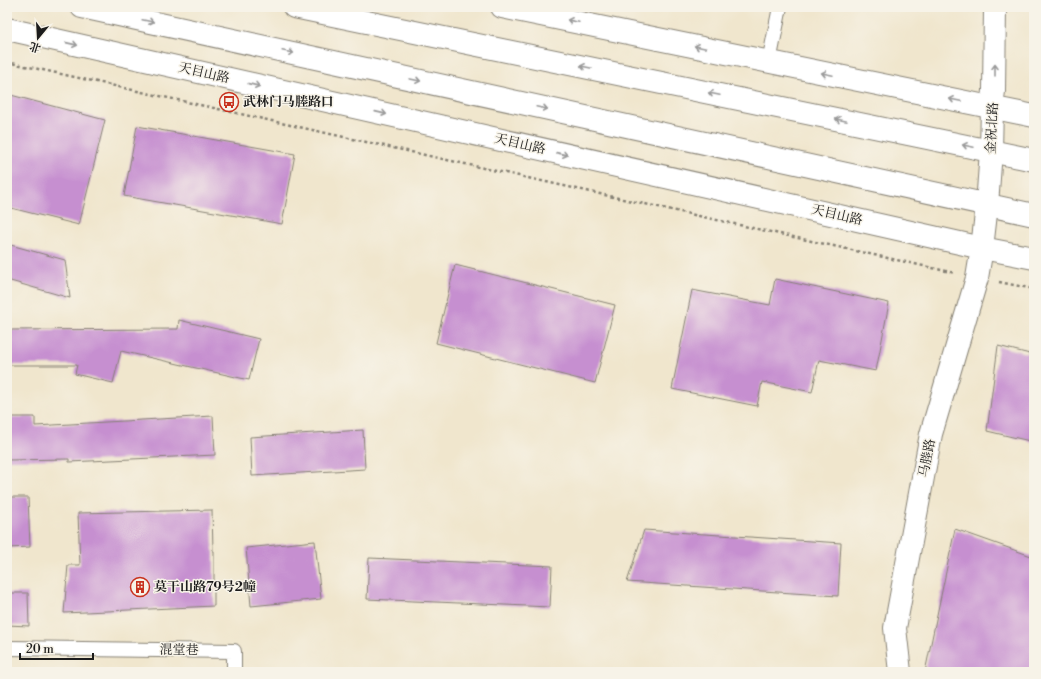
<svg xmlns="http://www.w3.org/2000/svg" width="1041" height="679" viewBox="0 0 1041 679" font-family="'Libre Bodoni','Noto Serif SC',serif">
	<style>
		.building { fill: #c68fd0 }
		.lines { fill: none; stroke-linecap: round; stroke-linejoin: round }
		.lane-casing { stroke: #868174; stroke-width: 16 }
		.secondary-casing { stroke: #868174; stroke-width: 24 }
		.primary-casing { stroke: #868174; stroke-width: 24 }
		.path { stroke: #868174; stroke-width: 2.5; stroke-dasharray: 3 3; stroke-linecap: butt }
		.lane { stroke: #fff; stroke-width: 14 }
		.secondary { stroke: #fff; stroke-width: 22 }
		.primary { stroke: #fff; stroke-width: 22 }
		.oneway { stroke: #999 }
		.labels { text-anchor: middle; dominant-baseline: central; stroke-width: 3; stroke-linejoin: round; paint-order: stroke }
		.street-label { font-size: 13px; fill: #1c1c1c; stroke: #f7f3e8 }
		.poi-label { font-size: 13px; font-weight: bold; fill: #1c1c1c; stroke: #f7f3e8; text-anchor: start }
	</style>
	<rect width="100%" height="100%" fill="#f7f3e8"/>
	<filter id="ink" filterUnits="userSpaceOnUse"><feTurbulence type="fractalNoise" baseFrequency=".025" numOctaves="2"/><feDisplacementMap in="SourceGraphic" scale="8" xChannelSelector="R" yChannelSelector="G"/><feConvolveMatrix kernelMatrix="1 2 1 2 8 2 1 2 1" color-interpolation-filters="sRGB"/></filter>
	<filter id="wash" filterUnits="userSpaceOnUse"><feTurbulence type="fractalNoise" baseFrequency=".012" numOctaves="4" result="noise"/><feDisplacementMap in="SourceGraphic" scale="16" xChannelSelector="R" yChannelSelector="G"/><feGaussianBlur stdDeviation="0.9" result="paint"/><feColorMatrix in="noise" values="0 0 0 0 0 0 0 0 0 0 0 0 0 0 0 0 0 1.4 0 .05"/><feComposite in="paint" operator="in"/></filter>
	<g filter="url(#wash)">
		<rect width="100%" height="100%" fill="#f0e6cd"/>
		<g id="blocks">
			<g class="building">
				<polygon points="7,94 105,120 79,225 7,207"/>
				<polygon points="137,126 295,154 282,224 124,196"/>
				<polygon points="7,244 65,260 70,298 7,280"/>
				<polygon points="455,265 615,305 595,383 436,343"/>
				<polygon points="775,279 889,303 876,371 819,360 812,392 762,382 757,406 672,389 692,290 770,305"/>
				<polygon points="179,320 259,339 249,380 121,351 113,383 75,374 77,365 7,365 7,330 178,329"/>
				<polygon points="998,346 1034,355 1034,442 987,431"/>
				<polygon points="213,416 215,455 69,462 69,459 7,460 7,417 35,417 35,426"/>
				<polygon points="363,430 365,469 252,476 250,437"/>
				<polygon points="7,497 28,497 30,547 7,548"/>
				<polygon points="212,510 213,551 214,551 214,606 64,613 68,565 80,565 78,513"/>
				<polygon points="955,529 1034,557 1034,672 925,672"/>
				<polygon points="644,530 841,543 838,596 627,582"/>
				<polygon points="315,541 321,599 251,606 246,548"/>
				<polygon points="369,558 552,566 550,607 367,599"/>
				<polygon points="7,593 28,593 29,626 7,625"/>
			</g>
		</g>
	</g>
	<g filter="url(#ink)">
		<use href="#blocks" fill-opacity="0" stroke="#868174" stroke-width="1"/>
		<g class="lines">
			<g class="lane-casing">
				<g id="lane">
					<polyline points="769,62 780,7"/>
					<polyline points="7,648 234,651 234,672"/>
				</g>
			</g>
			<g class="secondary-casing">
				<g id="secondary">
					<polyline points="502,7 1034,116"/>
					<polyline points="7,29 982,248 1034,258"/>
					<polyline points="900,672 895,628 931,434 977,278 982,248 987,205 991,151 992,107 994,91 995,7"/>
				</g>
			</g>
			<g class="primary-casing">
				<g id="primary">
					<polyline points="82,7 1034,215"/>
					<polyline points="294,7 1034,160"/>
				</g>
			</g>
			<g class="path">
				<polyline points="7,62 955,273"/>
				<polyline points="999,282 1034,289"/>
			</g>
			<use href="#lane" class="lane"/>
			<use href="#secondary" class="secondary"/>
			<use href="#primary" class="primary"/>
		</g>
		<defs><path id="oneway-shaft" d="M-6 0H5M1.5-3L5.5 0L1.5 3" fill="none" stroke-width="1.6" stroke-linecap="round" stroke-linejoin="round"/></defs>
		<g class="oneway">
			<use href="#oneway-shaft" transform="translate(148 21) rotate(12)"/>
			<use href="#oneway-shaft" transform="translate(573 21) rotate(-168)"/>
			<use href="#oneway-shaft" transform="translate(72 44) rotate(13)"/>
			<use href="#oneway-shaft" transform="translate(700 47) rotate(-168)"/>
			<use href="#oneway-shaft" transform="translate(288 52) rotate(12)"/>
			<use href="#oneway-shaft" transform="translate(586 67) rotate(-168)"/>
			<use href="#oneway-shaft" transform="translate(995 70) rotate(-90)"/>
			<use href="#oneway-shaft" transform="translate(827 74) rotate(-168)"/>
			<use href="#oneway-shaft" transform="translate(415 80) rotate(12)"/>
			<use href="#oneway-shaft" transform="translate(254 85) rotate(13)"/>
			<use href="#oneway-shaft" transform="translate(714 94) rotate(-168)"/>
			<use href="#oneway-shaft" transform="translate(955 100) rotate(-168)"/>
			<use href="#oneway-shaft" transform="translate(542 108) rotate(12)"/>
			<use href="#oneway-shaft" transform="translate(381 113) rotate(13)"/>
			<use href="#oneway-shaft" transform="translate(841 120) rotate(-168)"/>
			<use href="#oneway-shaft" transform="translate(968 146) rotate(-168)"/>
			<use href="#oneway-shaft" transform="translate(562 154) rotate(13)"/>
		</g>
	</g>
	<defs>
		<g id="bus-ring" transform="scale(1)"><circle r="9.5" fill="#f7f3e8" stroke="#c8321e" stroke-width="1.5"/><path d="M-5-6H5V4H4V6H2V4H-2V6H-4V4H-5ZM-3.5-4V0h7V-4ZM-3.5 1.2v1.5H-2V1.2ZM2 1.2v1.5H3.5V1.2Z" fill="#c8321e"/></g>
		<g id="building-ring" transform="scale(1)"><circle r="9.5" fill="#f7f3e8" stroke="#c8321e" stroke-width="1.5"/><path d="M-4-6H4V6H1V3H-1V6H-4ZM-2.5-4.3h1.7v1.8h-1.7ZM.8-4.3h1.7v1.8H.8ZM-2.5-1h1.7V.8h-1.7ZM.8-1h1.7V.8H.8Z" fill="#c8321e"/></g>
	</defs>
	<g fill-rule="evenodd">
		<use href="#bus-ring" x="229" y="102"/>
		<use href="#building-ring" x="140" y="587"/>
	</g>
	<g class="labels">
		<g class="street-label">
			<text transform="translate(204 73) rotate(13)">天目山路</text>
			<text transform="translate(992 128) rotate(-87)">金祝北路</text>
			<text transform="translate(520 144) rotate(13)">天目山路</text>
			<text transform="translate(837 215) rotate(13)">天目山路</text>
			<text transform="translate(927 458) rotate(-79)">马塍路</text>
			<text transform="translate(179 650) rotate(1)">混堂巷</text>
		</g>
		<g class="poi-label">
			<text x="243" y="102">武林门马塍路口</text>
			<text x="154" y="587">莫干山路79号2幢</text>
		</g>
	</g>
	<rect width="1041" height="679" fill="none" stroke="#f7f3e8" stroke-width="24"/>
	<g transform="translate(38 38) rotate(198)" stroke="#f7f3e8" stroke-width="3" paint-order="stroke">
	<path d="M0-3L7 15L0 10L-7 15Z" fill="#1c1c1c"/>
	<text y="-6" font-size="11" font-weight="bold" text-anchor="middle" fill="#1c1c1c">北</text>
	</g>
	<path d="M20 653v6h73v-6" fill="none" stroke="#1c1c1c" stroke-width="2"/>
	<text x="26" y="653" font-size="12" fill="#1c1c1c" stroke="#f7f3e8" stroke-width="3" paint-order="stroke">20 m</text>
</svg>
